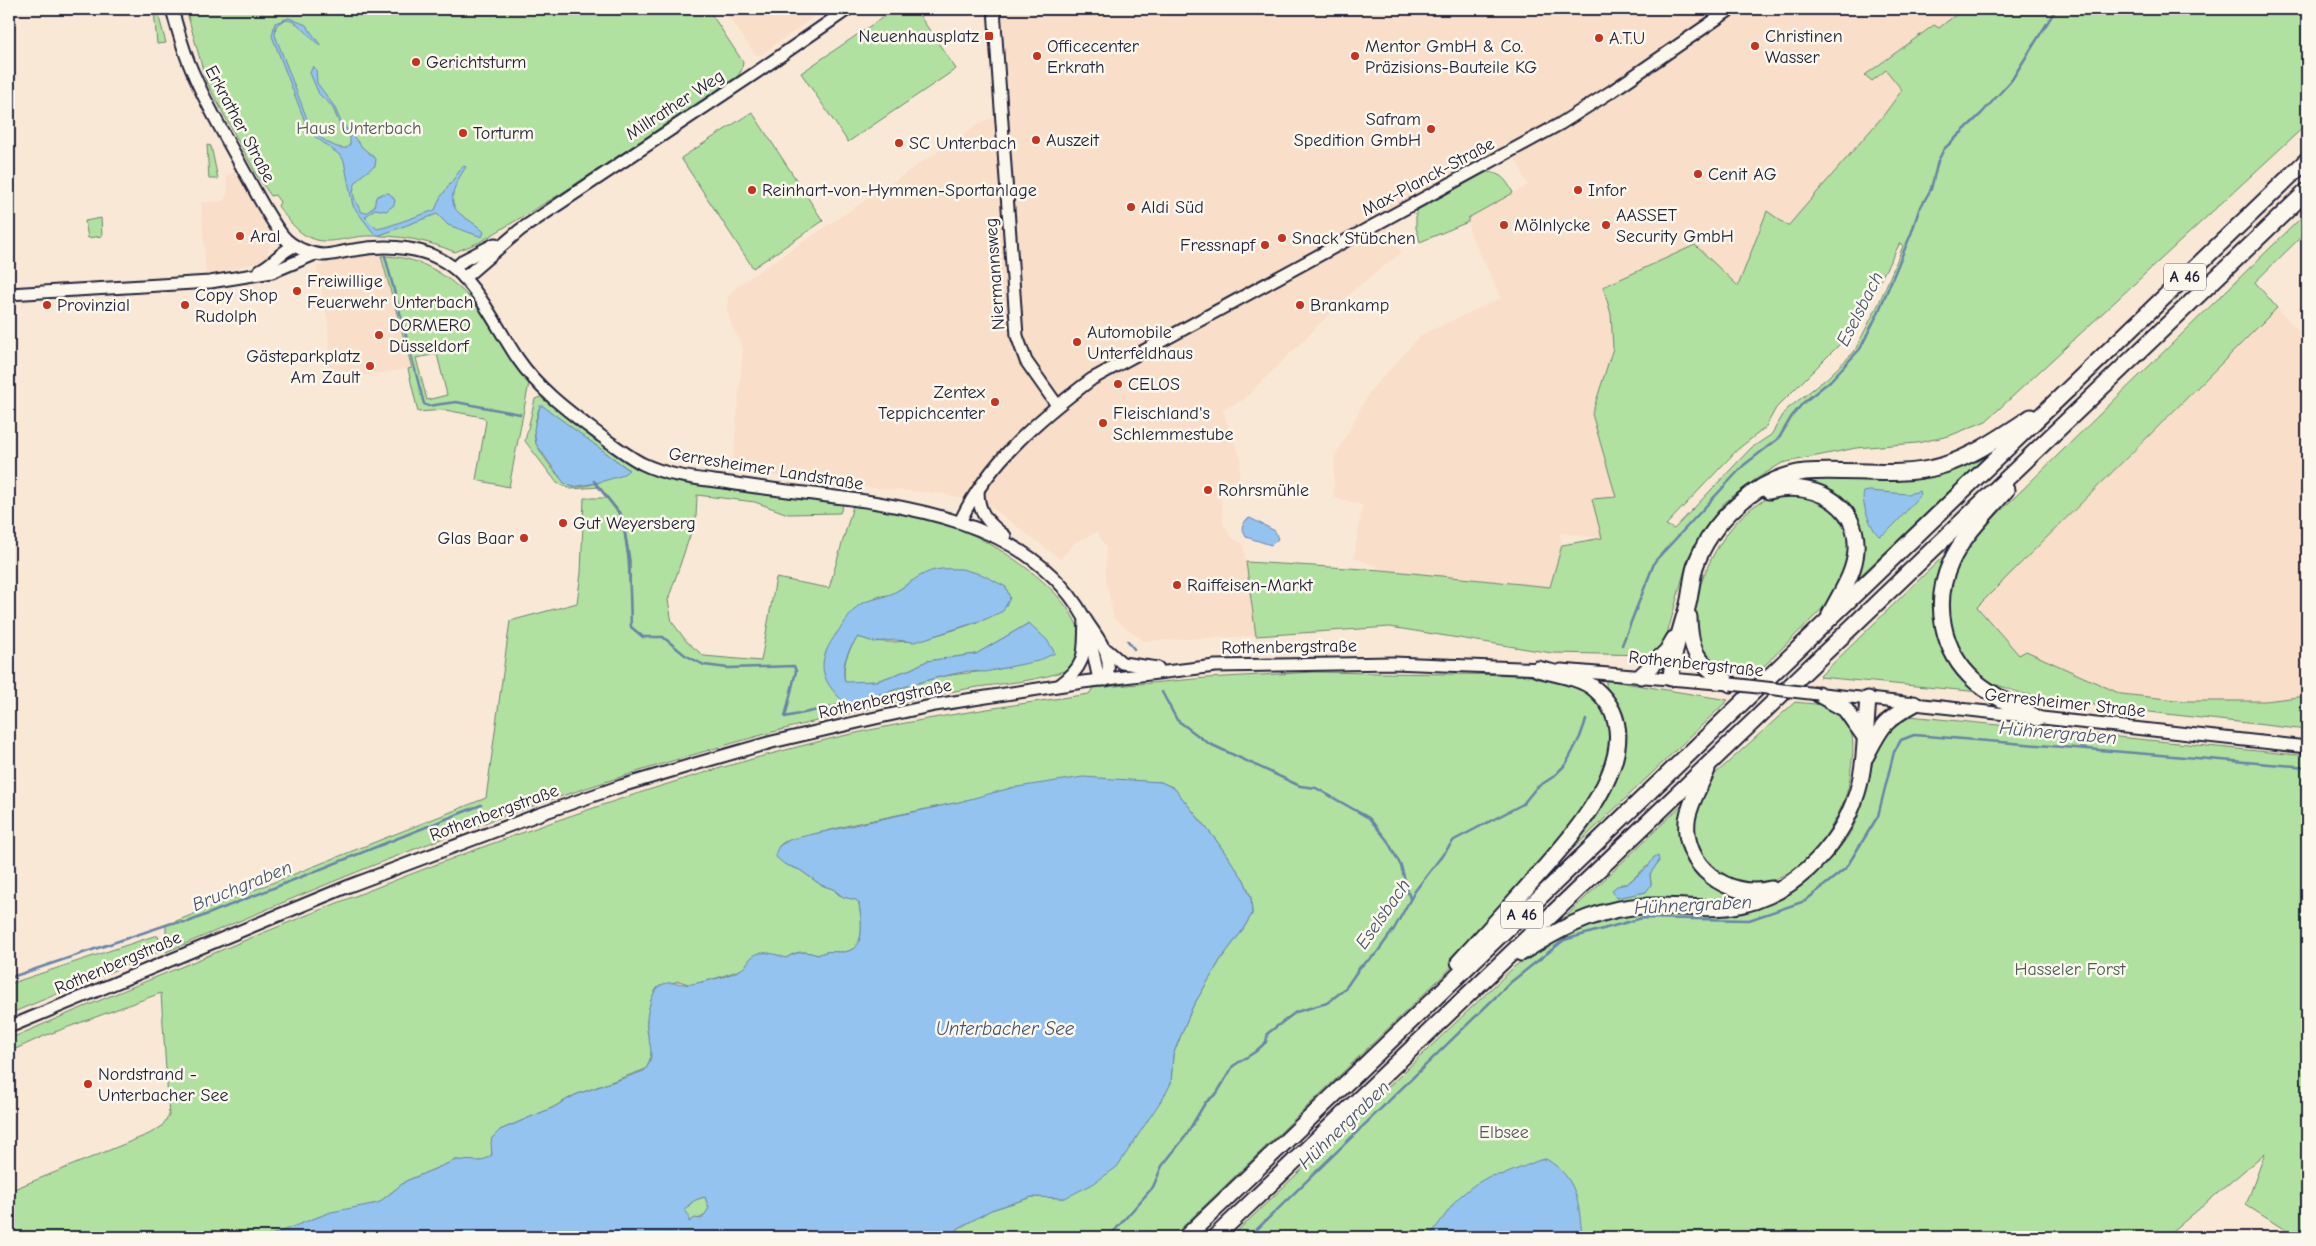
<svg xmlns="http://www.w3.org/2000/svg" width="2316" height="1246" viewBox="0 0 2316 1246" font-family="'Comic Neue',sans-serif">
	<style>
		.built { fill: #f9dec9 }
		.green { fill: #b1e1a0; stroke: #6a826e; fill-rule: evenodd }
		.water { fill: #95c3f0; stroke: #6783a8; fill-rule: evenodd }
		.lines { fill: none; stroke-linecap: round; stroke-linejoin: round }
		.stream { stroke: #6783a8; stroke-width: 2.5 }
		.secondary-casing { stroke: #22223b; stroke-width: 15 }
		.highway-casing { stroke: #22223b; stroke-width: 19 }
		.secondary { stroke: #fbf7ec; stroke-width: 11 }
		.highway { stroke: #fbf7ec; stroke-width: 15 }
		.secondary-bridge-casing { stroke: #22223b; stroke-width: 15; stroke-linecap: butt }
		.secondary-bridge { stroke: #fbf7ec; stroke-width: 11 }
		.poi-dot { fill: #c8321e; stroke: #fbf7ec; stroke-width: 2 }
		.labels { text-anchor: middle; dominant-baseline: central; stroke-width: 5; stroke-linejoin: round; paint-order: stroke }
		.shield { fill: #fbf7ec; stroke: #636270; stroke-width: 1 }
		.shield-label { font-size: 16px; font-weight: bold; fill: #22223b }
		.poi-label { font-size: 18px; fill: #22223b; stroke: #fbf7ec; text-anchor: start }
		.street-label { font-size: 18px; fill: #22223b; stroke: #fbf7ec }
		.park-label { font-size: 18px; fill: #4d5b59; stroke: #fbf7ec }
		.water-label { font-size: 19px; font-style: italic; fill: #445271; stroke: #fbf7ec }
	</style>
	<rect width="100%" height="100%" fill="#fae8d7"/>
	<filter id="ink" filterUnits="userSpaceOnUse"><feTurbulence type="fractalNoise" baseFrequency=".02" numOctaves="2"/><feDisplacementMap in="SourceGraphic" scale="10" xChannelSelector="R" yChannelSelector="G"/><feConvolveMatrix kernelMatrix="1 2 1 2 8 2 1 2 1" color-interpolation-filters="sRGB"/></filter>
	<g filter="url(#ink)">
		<g class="built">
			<polygon points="724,9 840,9 829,17 823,10 761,55 757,55 754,53"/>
			<polygon points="1002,9 1963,9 1939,29 1933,25 1865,75 1885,70 1902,90 1883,116 1788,227 1767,211 1738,286 1695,245 1604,287 1611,314 1613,348 1592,414 1616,497 1602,538 1559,533 1562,545 1550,587 1390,571 1354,558 1362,505 1333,497 1335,456 1370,391 1421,335 1501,298 1469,231 1468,218 1528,185 1508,144 1380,214 1401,253 1356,288 1243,400 1222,410 1241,459 1239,478 1221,494 1223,523 1231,537 1243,544 1256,636 1144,641 1114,619 1106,580 1106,547 1097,532 1076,542 1060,559 990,506 944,494 832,484 732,470 743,348 732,326 727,310 728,296 740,284 982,122 1010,111"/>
			<polygon points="237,170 261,211 272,241 264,261 206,275 201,202 224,201 228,191 226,176"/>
			<polygon points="380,254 413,368 324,382 329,353 328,321 316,267 349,258"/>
			<polygon points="2277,308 2307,339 2307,696 2265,701 2186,701 2121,694 2026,651 2019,656 1977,607"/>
		</g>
		<g class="green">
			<path d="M186,9H708L743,62L742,69L738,76L562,193L480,242L455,252C426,240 399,235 368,236C349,236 329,246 311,238C297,233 287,218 278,206L280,202L275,195L271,196L257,176L206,81Z"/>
			<polygon points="895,9 915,9 956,69 848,142 801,73"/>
			<path d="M1963,9H2307V124L1986,421L1949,436L1917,443L1856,448L1782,463L1756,479L1724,503L1703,530L1688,558L1665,642L1650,655L1552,653L1390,627L1256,636L1246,562L1382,570L1550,587L1562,545L1602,538L1592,499L1616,497L1592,414L1613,348L1611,314L1603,287L1695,245L1738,286L1767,211L1788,226L1883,116L1902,90L1886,70L1872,81L1865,75L1934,25L1939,28ZM1900,243L1903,246L1879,303L1854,352L1826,379L1786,410L1771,435L1751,448L1674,529L1666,525L1738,449L1765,428L1776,408L1842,342L1873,293Z"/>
			<polygon points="154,10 157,10 166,43 157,44"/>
			<polygon points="752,112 823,221 753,268 681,158"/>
			<polygon points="207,145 211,146 218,179 209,179"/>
			<path d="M1487,172C1502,173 1507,181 1513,193L1468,218V222L1420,242L1416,228V211Z"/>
			<path d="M2307,212V231L2255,282L2277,308L1977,607L2019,655L2026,651L2121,694L2186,701H2265L2307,696V730C2242,722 2176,716 2111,707C2065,701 2017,699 1976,674C1967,668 1960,653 1955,643C1937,599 1951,570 1977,534Z"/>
			<polygon points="101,218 102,236 88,238 85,221"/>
			<path d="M381,256C417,256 444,272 469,297H471L529,383L509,487L476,480L486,421L483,417L445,410L418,412L408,369L412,368ZM437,354L447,395L427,400L416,358Z"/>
			<path d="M540,397L594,438L688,480L843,505L840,513L788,514L755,502L697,495L696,518L668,600L672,622L687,642L704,656L761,661L776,578L829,588L853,506C888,510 925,515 957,528C996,543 1083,597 1081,646C1081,653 1076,661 1073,667C1043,682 999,683 966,689C900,701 834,716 769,733C675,759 582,788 490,821C380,860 273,907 166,952V925L486,798L510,621L577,603L581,573L584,498H607L622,517L628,560L631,618L630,559L623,516L600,487L571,489L557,483L525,441L535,399ZM543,407L628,469C612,476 592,488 573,487C563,486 540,453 536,443C532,432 536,419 539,408ZM912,581L986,619C946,633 899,651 858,637C847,652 842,664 845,683L877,681L911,669L927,661L976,654L1029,623L1008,667C984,673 960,672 936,678C905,685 876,697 846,704L835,635L877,597L893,594Z"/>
			<polygon points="1981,454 1984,458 1859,577 1856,574 1856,528 1790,479 1878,475"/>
			<path d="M1805,494L1835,510L1845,524L1850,539L1849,566L1833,598L1759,671C1732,668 1718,668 1698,649C1697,638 1694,626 1695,615C1696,574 1733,507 1775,496C1784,494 1795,494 1805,494Z"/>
			<polygon points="1961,539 1936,614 1980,692 1819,677"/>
			<path d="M1314,672L1522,675L1576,684L1596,696L1612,725L1611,755L1587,806L1457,962L1172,1237H943L991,1210L1032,1197L1065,1198L1171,1083L1173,1055L1192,1008L1221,959L1242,931L1252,914L1251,898L1244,880L1216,840L1174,788L1161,782L1096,779L1011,788L984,797L854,824L784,842L779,846L784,864L800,870L821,885L833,889L839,895L856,900L859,903C861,919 868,951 842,952C833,952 827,950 818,955C805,951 798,950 786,958L777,955L760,953L751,958L743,969L720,977L691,985L679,981L658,987C650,997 646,1018 647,1030C650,1047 655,1051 646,1069L575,1095L552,1108L500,1130L490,1158L477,1162L456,1160L406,1181L378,1203L318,1217L300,1226L266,1237H9V1191L149,1134L161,1127L169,1116L161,993L44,1036L9,1052V1039C84,1006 160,976 236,944C419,869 604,797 797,747C893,722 991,708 1089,694L1093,688L1207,678Z"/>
			<polygon points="1606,680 1728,700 1549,872 1612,783 1624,747 1619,714 1606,686"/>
			<path d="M1795,702C1808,704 1832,703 1842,714C1855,730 1854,748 1851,768C1850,778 1849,788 1845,797C1832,837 1790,891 1743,882C1732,880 1721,875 1713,867C1702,856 1692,840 1694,824C1696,809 1699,793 1708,781C1715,773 1726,765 1733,758C1754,739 1774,721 1795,702Z"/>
			<path d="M1909,716L2307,756V1237H2296L2246,1205L2265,1153L2166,1237H1231L1514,967L1528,956L1577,927L1623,914L1782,896C1814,877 1846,850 1859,814C1868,788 1872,759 1881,733Z"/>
			<path d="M1686,801L1690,853L1758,898L1669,904L1564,924L1562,920ZM1659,861L1650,874L1651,884L1646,892L1616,898L1614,894L1621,884H1627L1646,867Z"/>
			<polygon points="154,936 158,936 163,950 9,1014 9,984"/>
			<path d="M705,1197L709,1208C704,1220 699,1217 689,1222L685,1210L694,1200Z"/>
		</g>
		<g class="water">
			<path d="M289,18L306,25L321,46C310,41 293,7 276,26L275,35L309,124C315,135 334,150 347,148L350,144V134L340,125L332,106L319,94L310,73L313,66L316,69L317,83L334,106L341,122L362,147L376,159L375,166C355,179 345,189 362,212L366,213L374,207L376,197L382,194L389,193L395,200L394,205L386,211L375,209L365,217L377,229L386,227L435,210L440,198L463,166L466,167C457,180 445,200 459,213C467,220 477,224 484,232L482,237L448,225L437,214L380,235H376L372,231L353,206L344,161L341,156L309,132L272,36L275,23Z"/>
			<polygon points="540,406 543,406 629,470 621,476 596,483 573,487 564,483 536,444 534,429"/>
			<path d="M1869,491L1908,494L1920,491L1921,494C1911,504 1890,534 1879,536C1871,529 1860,501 1864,492Z"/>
			<polygon points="1250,518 1275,531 1278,539 1271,545 1246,537 1242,527 1246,520"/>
			<path d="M962,569L983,575L1006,587L1010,598L1003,611L986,619L915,642L895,640L874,642L858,637C847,651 841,665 845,682L877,681L911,669L927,661L976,654L1029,623L1047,640L1055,653L1038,661L985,672L968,671L935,678L846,704C815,676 817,658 842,626C847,619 853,610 859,605C870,598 884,599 895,592C908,585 920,573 935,570C944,568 953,569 962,569Z"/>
			<path d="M1083,777L1161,782L1174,788L1216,840L1244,880L1251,898L1252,914L1242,931L1221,959L1192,1008L1173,1055L1171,1083L1166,1093L1117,1167L1093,1184L1065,1198L1032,1197L991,1210L943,1237H266L331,1212L378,1203L406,1181L456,1160L481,1161L492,1155L491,1143L492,1138L500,1130L552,1108L575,1095L644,1071C657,1056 648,1043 647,1027C646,1017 650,998 656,990C665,977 683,986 692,984C708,981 726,977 740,970C745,968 747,963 750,959C759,948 775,954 786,958C798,951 805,951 818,955C827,950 833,952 842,952C868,951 861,920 859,903L856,900L843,897L833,889L821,885L800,870L784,864L776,857V852L779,846L791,839L959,802L1011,788ZM705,1197L709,1208L702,1219L695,1218L689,1222V1216L685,1210C690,1202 696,1199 705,1197Z"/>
			<polygon points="1658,856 1659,861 1650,874 1651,885 1646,892 1616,898 1612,890 1617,886 1627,884 1648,867 1654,857"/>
			<path d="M1546,1159C1578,1178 1579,1203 1582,1237H1429L1457,1199L1474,1185L1490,1176L1505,1174L1540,1160Z"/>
		</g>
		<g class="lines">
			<g class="stream">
				<polyline points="385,256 424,404 428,406 456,402 520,414"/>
				<polyline points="594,481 622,517 629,559 631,627 643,637 663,637 685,655 704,665 728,668 794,666 796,671 785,717 846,704"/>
				<polyline points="1128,641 1134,649"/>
				<polyline points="1622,645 1655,561 1744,465 1779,438 1792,416 1803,403 1830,381 1860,349 1878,313 1911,234 1919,210 1931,189 1938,161 1944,149 1981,114 2011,81 2056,9"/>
				<polyline points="1162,692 1177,720 1208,743 1300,786 1316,788 1369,818 1387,840 1401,866 1410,899"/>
				<polyline points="9,978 172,923 188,922 481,805"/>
				<polyline points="1109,1237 1153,1187 1162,1166 1185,1137 1205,1103 1217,1093 1233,1066 1255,1052 1266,1042 1268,1033 1296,1012 1327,1003 1345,989 1360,967 1376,954 1394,929 1415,891 1454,840 1523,804 1536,788 1553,777 1566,764 1580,737 1586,720"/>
				<polyline points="1249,1237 1511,982 1564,940 1642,918 1749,920 1805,901 1846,868 1878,816 1894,752 1901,740 1914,735 2307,767"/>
			</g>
			<g class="secondary-casing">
				<g id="secondary">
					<path d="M172,9C178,31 184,54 194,75C208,108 227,139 244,171C256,192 268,217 283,236C292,247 309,254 323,255C333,255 344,251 354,250C388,244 429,246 456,270C481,292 499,331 518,359C540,391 571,413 601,436C615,446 629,457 643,464C670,477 701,479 730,483C849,503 1017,498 1084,617C1096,637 1115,654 1106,680"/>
					<polyline points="994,9 1017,336 1026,361 1057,405"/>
					<polyline points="455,268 464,260 495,244"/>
					<path d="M260,270C275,263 280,251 295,246"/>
					<polyline points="464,278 520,230 757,72 848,9"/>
					<polyline points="9,294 210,282 272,272 315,254"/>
					<path d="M978,491C978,513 988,523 1005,536"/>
					<path d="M960,522C987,463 1041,417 1092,379L1560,124L1612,91L1731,9"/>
					<polyline points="1088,629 1098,675 1102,680"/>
					<polyline points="1107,650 1122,663 1158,668"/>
					<polyline points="1561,670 1729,684"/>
					<path d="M1060,685C1089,663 1083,652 1085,619"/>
					<polyline points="1823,694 2307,747"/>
					<polyline points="9,1027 349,886 540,814 621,786 695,764 772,742 871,719 935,705 1083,682 1215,666 1393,663 1545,669"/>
				</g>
			</g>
			<g class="highway-casing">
				<g id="highway">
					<path d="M2006,490C1987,513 1963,535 1951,562C1932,603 1942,652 1975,681C1993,697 2016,706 2037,718"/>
					<path d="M1769,491C1809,480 1859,501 1856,550C1855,573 1840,594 1830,614"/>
					<path d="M1689,617C1690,656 1699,663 1731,684"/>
					<polyline points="1641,676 1667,651 1674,639"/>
					<path d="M1671,678C1673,653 1680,631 1687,608C1691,595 1691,580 1695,567C1710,522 1757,478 1805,472C1850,468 1897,479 1941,466C1974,456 2002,436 2031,417"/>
					<polyline points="1818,694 1845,709 1865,737"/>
					<path d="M1866,756C1881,727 1884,720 1914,704"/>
					<path d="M1707,770C1700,786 1690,802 1687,820C1682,866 1728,900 1771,889"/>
					<path d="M1521,953C1556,931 1590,912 1632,907C1663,903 1695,910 1727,907C1787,901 1839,850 1857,793C1866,765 1865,730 1868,699"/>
					<path d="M1459,962C1482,937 1505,912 1528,886C1566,843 1661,746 1595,689C1581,677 1556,674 1538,669"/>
					<polyline points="1186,1237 2307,160"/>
					<polyline points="1215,1237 2307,191"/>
				</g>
			</g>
			<use href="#secondary" class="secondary"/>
			<use href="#highway" class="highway"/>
			<g class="secondary-bridge-casing">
				<polyline id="secondary-bridge" points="1731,684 1818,694"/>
			</g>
			<use href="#secondary-bridge" class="secondary-bridge"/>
		</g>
	</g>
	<g class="poi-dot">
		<rect x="984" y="31" width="10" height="10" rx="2.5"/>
		<circle cx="1599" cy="38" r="5"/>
		<circle cx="1755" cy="46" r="5"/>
		<circle cx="1037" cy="56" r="5"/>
		<circle cx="1355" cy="56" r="5"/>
		<circle cx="416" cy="62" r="5"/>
		<circle cx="1431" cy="129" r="5"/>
		<circle cx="463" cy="133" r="5"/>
		<circle cx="1036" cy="140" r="5"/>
		<circle cx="899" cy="143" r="5"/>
		<circle cx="1698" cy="174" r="5"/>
		<circle cx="752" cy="190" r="5"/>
		<circle cx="1578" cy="190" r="5"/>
		<circle cx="1131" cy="207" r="5"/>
		<circle cx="1504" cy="225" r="5"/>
		<circle cx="1606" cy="225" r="5"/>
		<circle cx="240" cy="236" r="5"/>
		<circle cx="1282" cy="238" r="5"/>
		<circle cx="1265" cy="245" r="5"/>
		<circle cx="297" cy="291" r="5"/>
		<circle cx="47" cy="305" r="5"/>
		<circle cx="185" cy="305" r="5"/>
		<circle cx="1300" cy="305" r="5"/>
		<circle cx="379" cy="335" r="5"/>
		<circle cx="1077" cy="342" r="5"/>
		<circle cx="370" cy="366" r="5"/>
		<circle cx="1118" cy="384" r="5"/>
		<circle cx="995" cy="402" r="5"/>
		<circle cx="1103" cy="423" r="5"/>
		<circle cx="1208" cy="490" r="5"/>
		<circle cx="563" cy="523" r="5"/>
		<circle cx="524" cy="538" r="5"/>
		<circle cx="1177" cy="585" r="5"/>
		<circle cx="88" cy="1084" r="5"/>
	</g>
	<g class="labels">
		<g class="shield">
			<rect x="2164" y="263.5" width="42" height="27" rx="4"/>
			<rect x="1501" y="901.5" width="42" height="27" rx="4"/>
		</g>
		<g class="shield-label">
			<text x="2185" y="277">A 46</text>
			<text x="1522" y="915">A 46</text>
		</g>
		<g class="poi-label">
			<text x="979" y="36" text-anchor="end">Neuenhausplatz</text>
			<text x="1765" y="36">Christinen<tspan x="1765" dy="21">Wasser</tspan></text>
			<text x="1609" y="38">A.T.U</text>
			<text x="1047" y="46">Officecenter<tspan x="1047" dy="21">Erkrath</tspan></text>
			<text x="1365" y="46">Mentor GmbH &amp; Co.<tspan x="1365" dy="21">Präzisions-Bauteile KG</tspan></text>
			<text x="426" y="62">Gerichtsturm</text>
			<text x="1421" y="119" text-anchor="end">Safram<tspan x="1421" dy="21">Spedition GmbH</tspan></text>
			<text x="473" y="133">Torturm</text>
			<text x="1046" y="140">Auszeit</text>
			<text x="909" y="143">SC Unterbach</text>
			<text x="1708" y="174">Cenit AG</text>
			<text x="762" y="190">Reinhart-von-Hymmen-Sportanlage</text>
			<text x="1588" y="190">Infor</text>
			<text x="1141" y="207">Aldi Süd</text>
			<text x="1616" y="215">AASSET<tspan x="1616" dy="21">Security GmbH</tspan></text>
			<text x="1514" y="225">Mölnlycke</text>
			<text x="250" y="236">Aral</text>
			<text x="1292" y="238">Snack Stübchen</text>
			<text x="1255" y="245" text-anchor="end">Fressnapf</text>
			<text x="307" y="281">Freiwillige<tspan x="307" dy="21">Feuerwehr Unterbach</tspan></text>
			<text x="195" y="295">Copy Shop<tspan x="195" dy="21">Rudolph</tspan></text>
			<text x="57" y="305">Provinzial</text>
			<text x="1310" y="305">Brankamp</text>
			<text x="389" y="325">DORMERO<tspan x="389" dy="21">Düsseldorf</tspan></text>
			<text x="1087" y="332">Automobile<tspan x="1087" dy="21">Unterfeldhaus</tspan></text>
			<text x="360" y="356" text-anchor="end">Gästeparkplatz<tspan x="360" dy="21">Am Zault</tspan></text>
			<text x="1128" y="384">CELOS</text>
			<text x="985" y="392" text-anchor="end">Zentex<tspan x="985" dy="21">Teppichcenter</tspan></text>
			<text x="1113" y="413">Fleischland's<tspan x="1113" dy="21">Schlemmestube</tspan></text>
			<text x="1218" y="490">Rohrsmühle</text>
			<text x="573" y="523">Gut Weyersberg</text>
			<text x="514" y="538" text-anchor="end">Glas Baar</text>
			<text x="1187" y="585">Raiffeisen-Markt</text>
			<text x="98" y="1074">Nordstrand -<tspan x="98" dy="21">Unterbacher See</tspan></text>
		</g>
		<g class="street-label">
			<text transform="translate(675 105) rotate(-33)">Millrather Weg</text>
			<text transform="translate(240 124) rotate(62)">Erkrather Straße</text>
			<text transform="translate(1428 177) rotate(-28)">Max-Planck-Straße</text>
			<text transform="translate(995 274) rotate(-94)">Niermannsweg</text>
			<text transform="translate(766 469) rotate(9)">Gerresheimer Landstraße</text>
			<text transform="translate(1289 647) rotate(-1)">Rothenbergstraße</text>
			<text transform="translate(1696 664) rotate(6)">Rothenbergstraße</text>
			<text transform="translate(885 699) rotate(-12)">Rothenbergstraße</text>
			<text transform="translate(2065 703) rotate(6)">Gerresheimer Straße</text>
			<text transform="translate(494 813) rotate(-20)">Rothenbergstraße</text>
			<text transform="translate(118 963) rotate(-23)">Rothenbergstraße</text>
		</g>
		<g class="park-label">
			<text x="359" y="128">Haus Unterbach</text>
			<text x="2070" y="969">Hasseler Forst</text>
			<text x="1504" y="1132">Elbsee</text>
		</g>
		<g class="water-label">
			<text transform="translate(1860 309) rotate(-63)">Eselsbach</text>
			<text transform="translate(2058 733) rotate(5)">Hühnergraben</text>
			<text transform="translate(242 886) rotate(-22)">Bruchgraben</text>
			<text transform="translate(1693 905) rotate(-3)">Hühnergraben</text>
			<text transform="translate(1383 914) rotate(-55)">Eselsbach</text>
			<text x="1005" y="1029">Unterbacher See</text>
			<text transform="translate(1344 1125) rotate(-44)">Hühnergraben</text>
		</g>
	</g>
	<rect width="2316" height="1246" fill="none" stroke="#fbf7ec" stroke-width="30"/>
	<rect x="15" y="15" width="2286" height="1216" fill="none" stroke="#22223b" stroke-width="2" filter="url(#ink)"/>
</svg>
